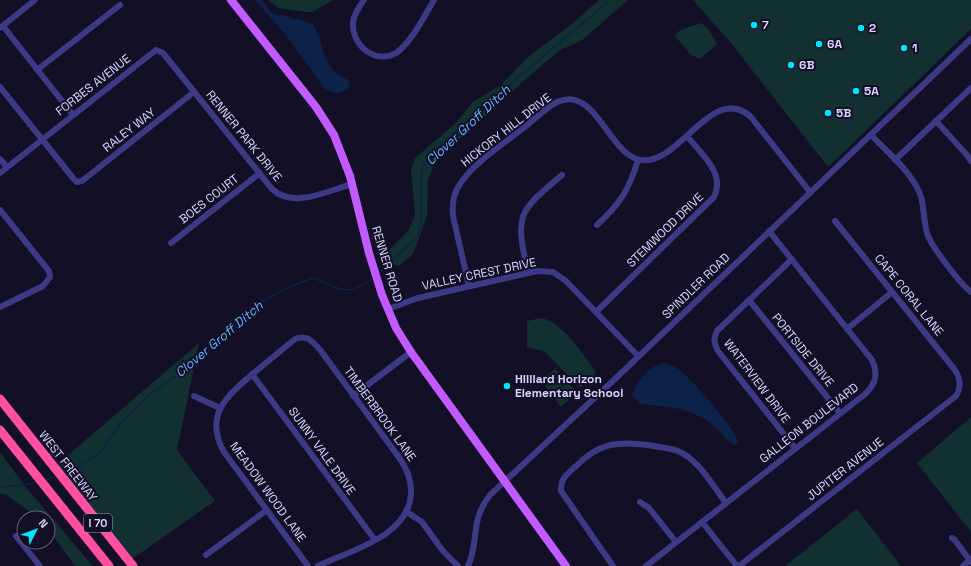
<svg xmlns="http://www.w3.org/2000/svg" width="971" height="566" viewBox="0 0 971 566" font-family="'Space Grotesk',sans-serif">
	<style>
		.green { fill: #12302f }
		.water { fill: #0c2248 }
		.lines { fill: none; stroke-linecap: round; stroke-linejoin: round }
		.stream { stroke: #0c2248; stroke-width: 1.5 }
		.minor { stroke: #3d3a85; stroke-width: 6 }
		.major { stroke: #c25bff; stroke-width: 8 }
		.highway { stroke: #ff4fa3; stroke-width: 9 }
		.poi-dot { fill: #00e5ff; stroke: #130f26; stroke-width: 1.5 }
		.labels { text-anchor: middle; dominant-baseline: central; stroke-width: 4; stroke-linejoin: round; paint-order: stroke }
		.shield { fill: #130f26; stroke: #9e99be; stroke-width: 1 }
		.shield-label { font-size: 11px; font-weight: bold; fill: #d9d4ff }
		.poi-label { font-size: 12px; font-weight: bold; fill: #d9d4ff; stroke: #130f26; text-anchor: start }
		.street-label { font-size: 12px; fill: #d9d4ff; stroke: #130f26 }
		.water-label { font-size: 13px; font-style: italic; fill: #62b6ff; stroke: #130f26 }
	</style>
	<rect width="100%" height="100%" fill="#130f26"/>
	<g class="green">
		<polygon points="268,0 333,0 312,12 307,12 278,8"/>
		<polygon points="599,0 628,0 581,41 562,49 536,70 436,160 428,179 427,216 413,254 399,266 388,264 384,255 409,230 415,214 411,170 415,158 456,123 473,102 501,85 529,56 569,26"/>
		<polygon points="693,0 971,0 971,29 828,167 731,43"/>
		<polygon points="700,23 707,27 717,44 700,59 690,54 675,36 679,31"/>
		<path d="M541,318C562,321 582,354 595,370V374L580,388L545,352L527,347V321Z"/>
		<polygon points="199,343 177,450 215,501 129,561 54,467"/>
		<polygon points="555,369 577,392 561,407 541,380"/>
		<polygon points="971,417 971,532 917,463"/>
		<polygon points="0,452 24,485 93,566 75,566 48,529 48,518 40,518 6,495 0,493"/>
		<polygon points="857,509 901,566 785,566"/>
	</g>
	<g class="water">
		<path d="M255,0H262L272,13L312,23C328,46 317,67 350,81L348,89C338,95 333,93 324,88L286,35Z"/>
		<path d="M664,363C669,365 674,366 678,369C690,377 737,430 738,442L735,445L731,443C722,434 713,423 701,417C684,407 659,406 640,404L632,395C638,380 648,367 664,363Z"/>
	</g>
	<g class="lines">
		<g class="stream">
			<polyline points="378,274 417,237 421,226 421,173 425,162 474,115 610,0"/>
			<path d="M63,474L76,469L102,450L120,424L145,398L195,362L230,333L261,302L287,288L313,278C343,289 344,298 373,278"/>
			<polyline points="44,480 58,476"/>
			<polyline points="0,487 24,485 37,482"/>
		</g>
		<g class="minor">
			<path d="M364,0C359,7 354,14 353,22C351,45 375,65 396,53C411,43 425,15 434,0"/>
			<polyline points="3,26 73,115"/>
			<polyline points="0,28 35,0"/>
			<polyline points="37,70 120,5"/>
			<polyline points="0,87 73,178 77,182 82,181 194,92"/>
			<polyline points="936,121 967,155 971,161"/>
			<path d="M871,135C887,152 911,171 920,194C925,207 923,223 928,236C933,248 960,284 971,292"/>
			<polyline points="0,159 7,167"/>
			<polyline points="895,160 971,88"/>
			<path d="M0,173L156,50L163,53L272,189C293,209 328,191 352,184"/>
			<polyline points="0,210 49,271 50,277 43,286 0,307"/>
			<path d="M597,225C620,204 629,190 638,160"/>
			<polyline points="171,243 260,173"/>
			<path d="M792,259L717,331C713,339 714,343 718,351L795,448"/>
			<path d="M528,273C515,214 517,213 562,175"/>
			<path d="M469,286L453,216C452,205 453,194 460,184C474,162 505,143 526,126C535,119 545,108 557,102C564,99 573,98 580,102C605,114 618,165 649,160C684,155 715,84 751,117L810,192"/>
			<polyline points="749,300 840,413"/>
			<polyline points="388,309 418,298 537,271 553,272 566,281 638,356"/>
			<path d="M596,312L714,197C726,173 701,154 687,136"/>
			<polyline points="847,329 892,292"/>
			<polyline points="252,374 375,540"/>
			<polyline points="194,396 220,408"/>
			<polyline points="353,396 411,352"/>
			<polyline points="640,502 649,508 676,542"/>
			<polyline points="407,512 422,522 443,551 458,566"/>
			<polyline points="702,522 737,566"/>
			<polyline points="16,536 40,566"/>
			<polyline points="952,538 955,540 971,562"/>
			<polyline points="206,555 267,510"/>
			<path d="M308,566L224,452C203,414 228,395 255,372C268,361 282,350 295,339C308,334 313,342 321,351L398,456C407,468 412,480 411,495C407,537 351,550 318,566"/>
			<path d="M468,566C480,540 469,522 490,495L616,378L971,39"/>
			<path d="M613,566L561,491C560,479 567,474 576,466C599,443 617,441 648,445C658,447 669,448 678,451C699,460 713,486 726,503"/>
			<path d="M646,566L864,395C875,385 879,375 872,360L769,231"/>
			<path d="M739,566L956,396C961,387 961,380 955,370L835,221"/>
			<polyline points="963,566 971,559"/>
		</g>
		<polyline class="major" points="231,0 316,107 334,135 350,176 369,253 382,295 396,328 411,352 566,566"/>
		<g class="highway">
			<polyline points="0,399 133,566"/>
			<polyline points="0,430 109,566"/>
		</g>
	</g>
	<g class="poi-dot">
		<circle cx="754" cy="25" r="4"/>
		<circle cx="861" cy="28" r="4"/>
		<circle cx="819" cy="44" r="4"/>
		<circle cx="904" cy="48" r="4"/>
		<circle cx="791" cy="65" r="4"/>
		<circle cx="856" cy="91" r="4"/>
		<circle cx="828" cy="113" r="4"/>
		<circle cx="507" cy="386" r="4"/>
	</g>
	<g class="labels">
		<rect class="shield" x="84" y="514" width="28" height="18" rx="3"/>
		<g class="shield-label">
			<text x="98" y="523">I 70</text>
		</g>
		<g class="poi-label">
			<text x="762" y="25">7</text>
			<text x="869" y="28">2</text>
			<text x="827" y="44">6A</text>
			<text x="912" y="48">1</text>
			<text x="799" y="65">6B</text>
			<text x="864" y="91">5A</text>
			<text x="836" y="113">5B</text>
			<text x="515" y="379">Hilliard Horizon<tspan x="515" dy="14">Elementary School</tspan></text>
		</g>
		<g class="street-label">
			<text transform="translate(93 85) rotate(-38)">FORBES AVENUE</text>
			<text transform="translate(129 130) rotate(-38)">RALEY WAY</text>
			<text transform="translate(506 130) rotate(-38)">HICKORY HILL DRIVE</text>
			<text transform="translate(244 136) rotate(51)">RENNER PARK DRIVE</text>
			<text transform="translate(209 199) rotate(-38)">BOES COURT</text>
			<text transform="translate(665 230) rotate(-44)">STEMWOOD DRIVE</text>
			<text transform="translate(387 264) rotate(73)">RENNER ROAD</text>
			<text transform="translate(479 274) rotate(-12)">VALLEY CREST DRIVE</text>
			<text transform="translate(696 286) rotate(-44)">SPINDLER ROAD</text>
			<text transform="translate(909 295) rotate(51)">CAPE CORAL LANE</text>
			<text transform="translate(803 350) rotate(51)">PORTSIDE DRIVE</text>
			<text transform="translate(757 381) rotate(53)">WATERVIEW DRIVE</text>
			<text transform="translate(380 414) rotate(54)">TIMBERBROOK LANE</text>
			<text transform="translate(809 423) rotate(-38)">GALLEON BOULEVARD</text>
			<text transform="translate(322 451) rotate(54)">SUNNY VALE DRIVE</text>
			<text transform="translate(68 466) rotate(52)">WEST FREEWAY</text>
			<text transform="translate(845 469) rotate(-38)">JUPITER AVENUE</text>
			<text transform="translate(268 492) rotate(54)">MEADOW WOOD LANE</text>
		</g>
		<g class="water-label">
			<text transform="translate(468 125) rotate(-43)">Clover Groff Ditch</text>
			<text transform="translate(219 339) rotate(-40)">Clover Groff Ditch</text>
		</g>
	</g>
	<g transform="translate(36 530) rotate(48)"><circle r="19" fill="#130f26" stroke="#625e7d"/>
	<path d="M0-3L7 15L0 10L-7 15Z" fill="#00e5ff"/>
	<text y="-6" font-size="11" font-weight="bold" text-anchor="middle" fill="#d9d4ff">N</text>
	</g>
</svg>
